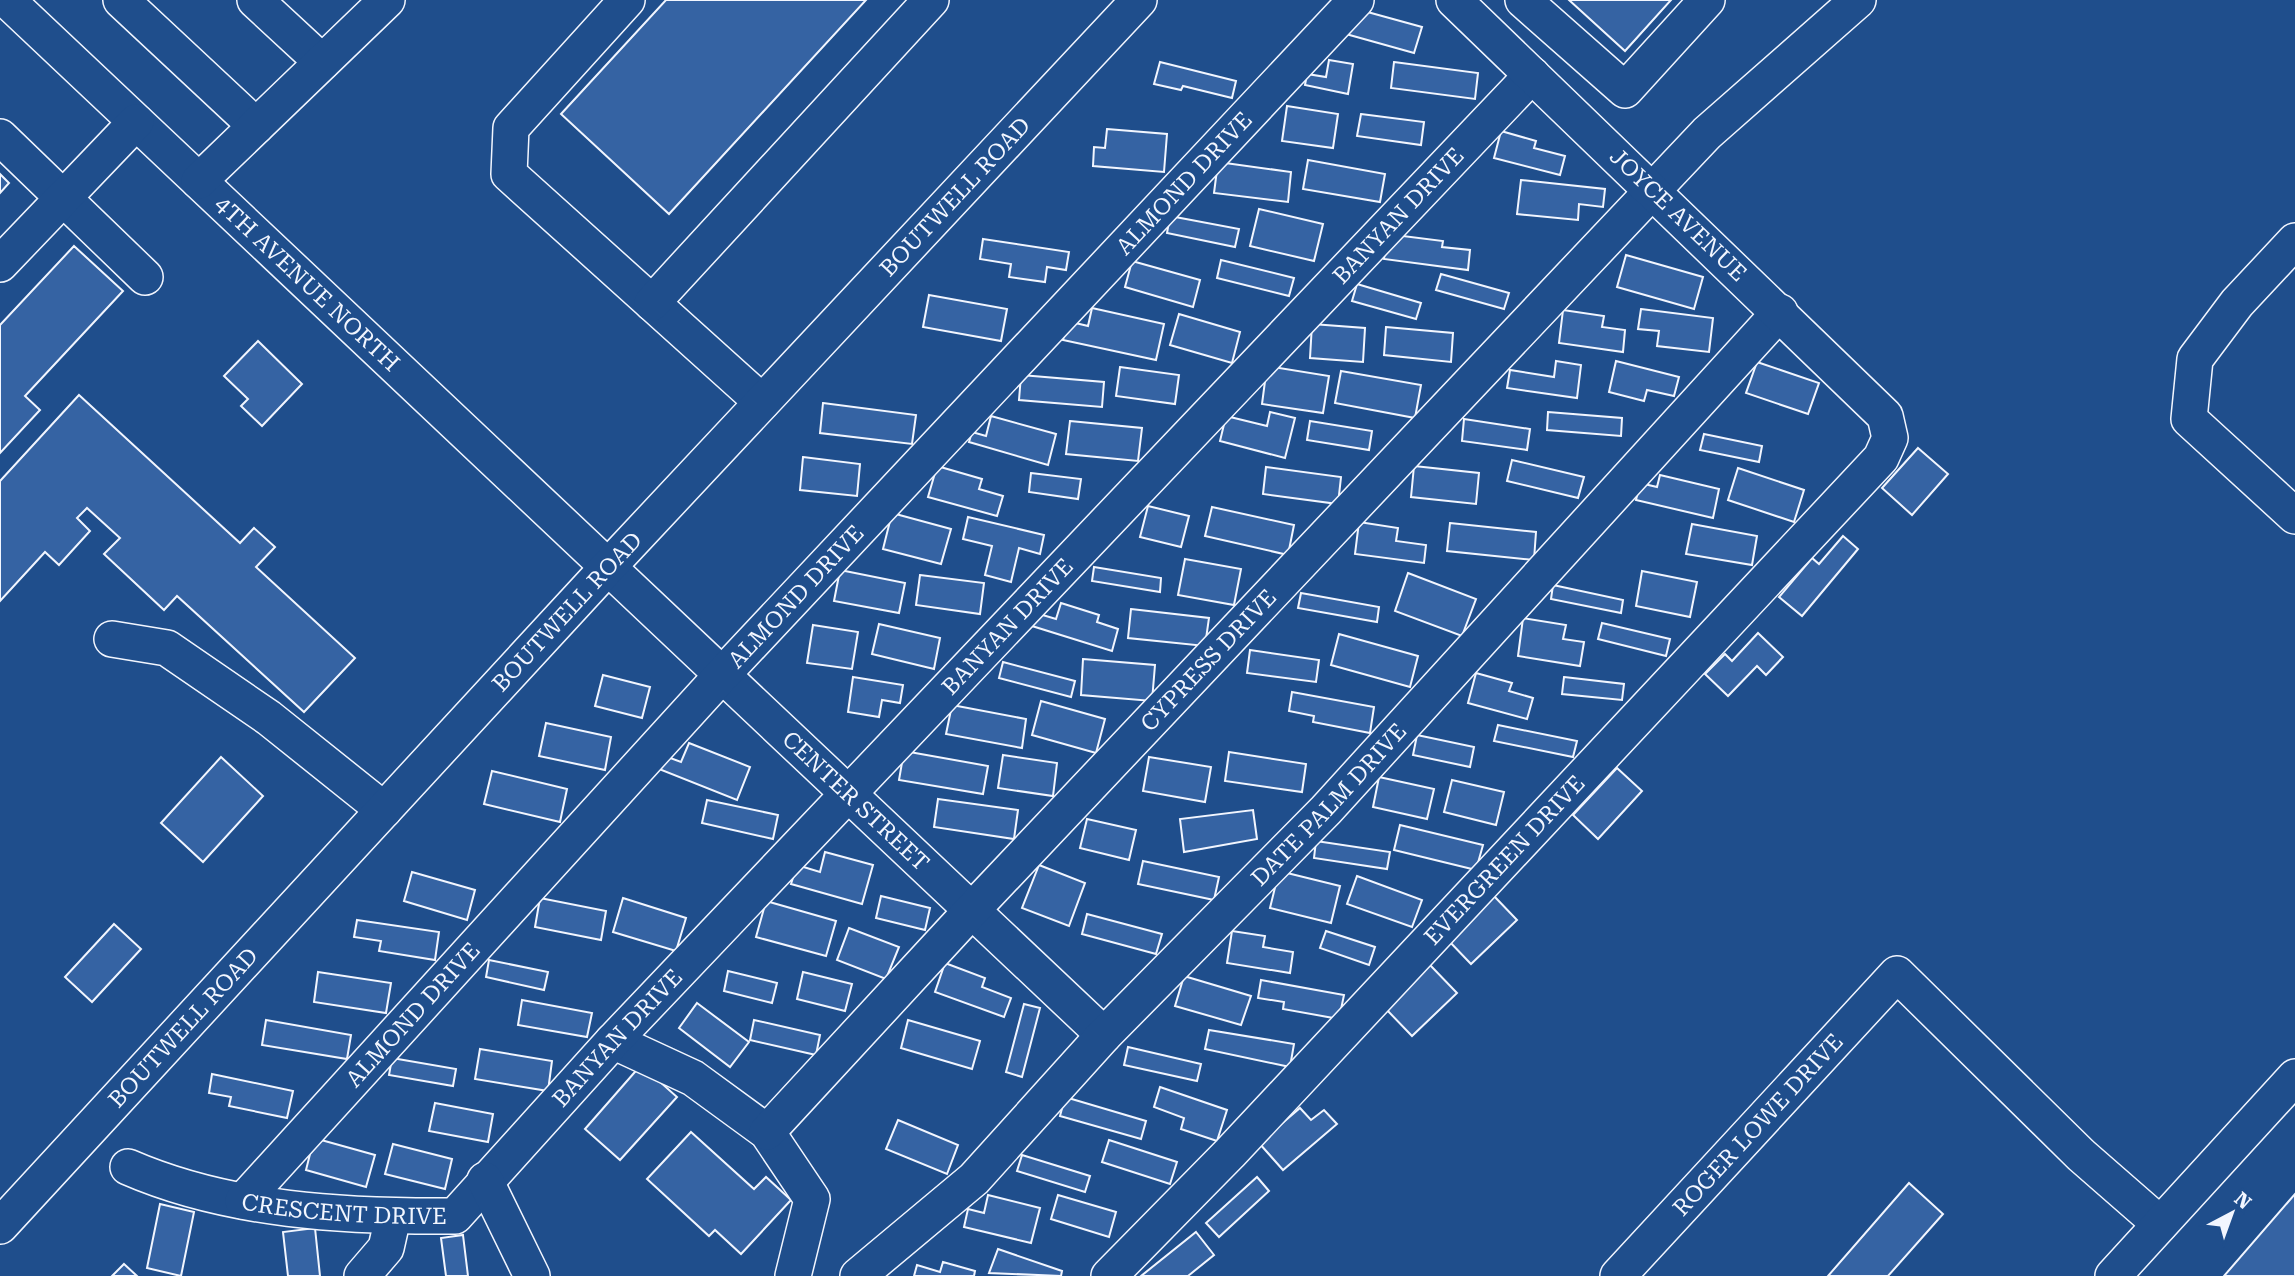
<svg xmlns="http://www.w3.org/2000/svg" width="2295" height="1276" viewBox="0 0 2295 1276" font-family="'Roboto Serif',serif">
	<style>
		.building { fill: #3563a3; stroke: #f2f6ff; stroke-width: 2 }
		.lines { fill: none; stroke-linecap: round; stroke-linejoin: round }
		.minor-casing { stroke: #f2f6ff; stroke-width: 38 }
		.minor { stroke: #1f4e8c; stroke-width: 35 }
		.labels { text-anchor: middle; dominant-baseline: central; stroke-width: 5; stroke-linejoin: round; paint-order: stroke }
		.street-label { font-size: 23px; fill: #f2f6ff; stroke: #1f4e8c }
	</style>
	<rect width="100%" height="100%" fill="#1f4e8c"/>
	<g class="building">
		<polygon points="666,0 866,0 669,214 561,114"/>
		<polygon points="1569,0 1671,0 1625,51"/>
		<polygon points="1353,8 1422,27 1414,53 1346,34"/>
		<polygon points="1329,60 1353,64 1348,94 1305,85 1307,74 1326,77"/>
		<polygon points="1160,62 1236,81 1232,98 1183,86 1181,90 1154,84"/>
		<polygon points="1394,62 1478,73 1475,99 1391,88"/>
		<polygon points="1287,106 1338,114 1333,148 1282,141"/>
		<polygon points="1361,114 1424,122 1421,145 1357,136"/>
		<polygon points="1107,129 1167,134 1164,172 1093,166 1094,147 1105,148"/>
		<polygon points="1501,131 1536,141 1534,148 1565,156 1560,175 1494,158"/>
		<polygon points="1308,160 1385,174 1380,202 1303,189"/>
		<polygon points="1218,162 1291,172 1288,202 1214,193"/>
		<polygon points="0,174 9,183 0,193"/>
		<polygon points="1521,180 1605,189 1603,207 1579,204 1578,220 1517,214"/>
		<polygon points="1259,209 1323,224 1314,261 1250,246"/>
		<polygon points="1170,216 1239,229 1235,247 1167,233"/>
		<polygon points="1387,234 1443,241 1442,247 1470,250 1468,270 1384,259"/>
		<polygon points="983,239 1069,252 1066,270 1047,267 1045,282 1009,277 1011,264 980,259"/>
		<polygon points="74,246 123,291 25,396 40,410 0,453 0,325"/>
		<polygon points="1626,255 1703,277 1694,309 1617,287"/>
		<polygon points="1221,260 1294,278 1289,296 1217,278"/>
		<polygon points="1132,261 1200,280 1193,307 1125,287"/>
		<polygon points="1441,274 1509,293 1504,309 1436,290"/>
		<polygon points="1357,284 1421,303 1416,319 1352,301"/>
		<polygon points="929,295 1007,309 1001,341 923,327"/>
		<polygon points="1092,308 1164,324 1156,360 1063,340 1067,321 1088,326"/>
		<polygon points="1641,309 1713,318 1709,352 1657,346 1659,331 1638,329"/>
		<polygon points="1563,310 1604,316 1602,327 1625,330 1623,352 1559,343"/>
		<polygon points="1179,314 1240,332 1232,363 1170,345"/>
		<polygon points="1312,324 1365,328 1363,362 1310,358"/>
		<polygon points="1386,327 1453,333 1451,362 1384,355"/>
		<polygon points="258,341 302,384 262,426 241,406 248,399 224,376"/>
		<polygon points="1556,361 1581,365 1577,398 1507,388 1510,370 1554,377"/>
		<polygon points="1616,361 1679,377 1674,396 1647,390 1644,401 1609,392"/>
		<polygon points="1757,362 1819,383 1808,414 1746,393"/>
		<polygon points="1267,366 1329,376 1323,413 1262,404"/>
		<polygon points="1120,367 1179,375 1175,404 1116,396"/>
		<polygon points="1341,371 1421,385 1415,418 1335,403"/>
		<polygon points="1021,375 1104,382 1102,407 1019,400"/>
		<polygon points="79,395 240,543 254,528 275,547 256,567 355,658 304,712 177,596 164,610 104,554 120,538 87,508 77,518 90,531 59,565 45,552 0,601 0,481"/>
		<polygon points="823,403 916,415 912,444 820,433"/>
		<polygon points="1270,412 1295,418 1285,458 1220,441 1226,416 1267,426"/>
		<polygon points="1548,412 1622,418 1621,436 1547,430"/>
		<polygon points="991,416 1056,434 1048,465 969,442 972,432 986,436"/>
		<polygon points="1464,419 1530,429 1527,450 1462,441"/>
		<polygon points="1070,421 1142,428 1138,461 1066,454"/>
		<polygon points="1310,421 1372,431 1369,450 1307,440"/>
		<polygon points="1704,434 1762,446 1759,462 1700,450"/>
		<polygon points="1918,448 1948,474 1912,515 1882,488"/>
		<polygon points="803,457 860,464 857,496 800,490"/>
		<polygon points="1512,460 1584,477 1578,498 1507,481"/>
		<polygon points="937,466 982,479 979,489 1003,496 997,516 928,497"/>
		<polygon points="1414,466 1479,473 1476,504 1411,497"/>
		<polygon points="1266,467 1341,477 1338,504 1263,494"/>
		<polygon points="1738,468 1804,490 1794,522 1728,500"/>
		<polygon points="1031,473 1081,479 1078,499 1029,492"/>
		<polygon points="1660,475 1719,489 1713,518 1636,500 1640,483 1657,487"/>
		<polygon points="1148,506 1189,516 1181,547 1140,537"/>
		<polygon points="1212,507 1294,525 1288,555 1205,536"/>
		<polygon points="892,513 951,529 941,564 883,549"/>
		<polygon points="968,517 1044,535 1040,554 1019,548 1011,582 985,575 992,546 963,539"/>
		<polygon points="1359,522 1398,528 1396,541 1426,545 1424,563 1355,554"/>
		<polygon points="1450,523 1536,532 1534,560 1447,551"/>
		<polygon points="1692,524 1757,536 1752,565 1686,554"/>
		<polygon points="1843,536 1858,549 1802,616 1779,597 1812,558 1819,564"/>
		<polygon points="1185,559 1241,569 1234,605 1178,595"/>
		<polygon points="1094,567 1161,578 1160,592 1092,581"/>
		<polygon points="840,570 905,583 899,613 834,601"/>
		<polygon points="1642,571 1697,582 1690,617 1636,606"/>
		<polygon points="1408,573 1476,599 1462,636 1395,611"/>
		<polygon points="920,575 984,583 980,614 916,605"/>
		<polygon points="1553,585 1623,600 1621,613 1551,599"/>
		<polygon points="1301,593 1379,607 1377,622 1298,608"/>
		<polygon points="1061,603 1099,615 1097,622 1118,629 1112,651 1032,626 1036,613 1056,619"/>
		<polygon points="1131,609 1209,618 1205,646 1128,638"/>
		<polygon points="1523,618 1566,625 1563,639 1584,642 1580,666 1518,656"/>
		<polygon points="1602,623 1670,639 1666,656 1598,639"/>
		<polygon points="879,624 940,638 934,669 872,654"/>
		<polygon points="813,625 858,632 852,669 807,663"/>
		<polygon points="1758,633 1783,657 1766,675 1757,666 1728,696 1705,674 1725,654 1732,661"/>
		<polygon points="1339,634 1418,656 1410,687 1331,665"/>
		<polygon points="1250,650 1319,660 1316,682 1247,673"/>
		<polygon points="1083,659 1155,665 1152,701 1081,695"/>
		<polygon points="1003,662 1075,681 1071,697 999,678"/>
		<polygon points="1476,673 1512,683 1509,691 1533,698 1527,719 1468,703"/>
		<polygon points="603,675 650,687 642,718 595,706"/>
		<polygon points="853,677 903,685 900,703 882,700 879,717 848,712"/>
		<polygon points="1564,677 1624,684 1622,700 1562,694"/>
		<polygon points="1292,692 1374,707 1370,733 1313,722 1314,716 1289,711"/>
		<polygon points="1041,701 1105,719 1096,753 1032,735"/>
		<polygon points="952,705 1026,719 1022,748 946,734"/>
		<polygon points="546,723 611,737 605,770 539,756"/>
		<polygon points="1498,725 1577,741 1573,757 1494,741"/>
		<polygon points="1417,735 1474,747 1470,767 1413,755"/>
		<polygon points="689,743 750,767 737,800 659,769 665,756 681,762"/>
		<polygon points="904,751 988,766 983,794 899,780"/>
		<polygon points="1229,752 1306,764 1302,792 1225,781"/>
		<polygon points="1003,755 1057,763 1053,796 998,788"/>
		<polygon points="221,757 263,796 203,862 161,823"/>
		<polygon points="1149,757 1211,767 1205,802 1143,791"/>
		<polygon points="1617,768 1642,791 1598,839 1573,815"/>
		<polygon points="492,771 567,789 560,822 484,804"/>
		<polygon points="1379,777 1434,789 1427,819 1373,807"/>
		<polygon points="1452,780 1504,792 1496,825 1444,812"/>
		<polygon points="938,799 1018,810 1014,839 934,827"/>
		<polygon points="707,800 778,815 773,839 702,823"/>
		<polygon points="1253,810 1257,839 1184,852 1180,819"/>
		<polygon points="1087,819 1136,830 1129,860 1080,848"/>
		<polygon points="1400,825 1483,845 1476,870 1394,850"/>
		<polygon points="1316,841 1390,852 1387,869 1314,858"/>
		<polygon points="825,852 873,865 862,904 791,884 797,865 820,872"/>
		<polygon points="1143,861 1219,877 1214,900 1138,884"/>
		<polygon points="1039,865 1085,883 1069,926 1022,908"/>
		<polygon points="1279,871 1340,886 1331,923 1270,908"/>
		<polygon points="412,872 475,890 467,920 404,901"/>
		<polygon points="1357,876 1422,900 1412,927 1347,904"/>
		<polygon points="1493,895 1517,920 1471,964 1447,939"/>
		<polygon points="881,896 930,908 925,930 876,918"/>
		<polygon points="540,898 606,911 601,940 535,927"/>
		<polygon points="623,898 686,918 676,951 613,932"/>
		<polygon points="766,901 836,921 826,956 756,937"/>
		<polygon points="1087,914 1162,934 1156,954 1082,934"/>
		<polygon points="357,920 439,932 435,960 379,951 381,941 354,937"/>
		<polygon points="114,924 141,949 92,1002 65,977"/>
		<polygon points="849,928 899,947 886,979 837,960"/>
		<polygon points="1232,931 1265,936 1263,947 1293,952 1290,973 1227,963"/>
		<polygon points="1326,931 1375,947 1369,965 1320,948"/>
		<polygon points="489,960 548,972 544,990 486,977"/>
		<polygon points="945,963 985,978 982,987 1011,998 1004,1017 935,992"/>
		<polygon points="1430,965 1457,993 1412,1036 1385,1008"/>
		<polygon points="728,971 777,983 772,1003 724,991"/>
		<polygon points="318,972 391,983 386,1013 314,1002"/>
		<polygon points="803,972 852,984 845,1011 797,999"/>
		<polygon points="1184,976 1251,996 1241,1025 1175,1006"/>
		<polygon points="1261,980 1344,995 1339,1019 1283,1009 1284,1002 1258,998"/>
		<polygon points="522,1000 592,1013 587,1037 518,1025"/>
		<polygon points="697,1003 749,1042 730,1067 679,1028"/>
		<polygon points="1024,1004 1040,1008 1022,1077 1006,1072"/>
		<polygon points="266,1020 351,1035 347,1059 262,1045"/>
		<polygon points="754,1020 820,1035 816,1055 750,1040"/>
		<polygon points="908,1020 980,1041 972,1069 901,1048"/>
		<polygon points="1209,1030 1294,1044 1290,1067 1205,1049"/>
		<polygon points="1128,1047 1201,1064 1197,1081 1124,1065"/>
		<polygon points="480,1049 552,1061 548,1091 475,1079"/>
		<polygon points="392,1058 456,1069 453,1086 389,1075"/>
		<polygon points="641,1065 677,1097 620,1160 585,1129"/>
		<polygon points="212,1074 293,1091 287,1118 229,1106 231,1097 209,1093"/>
		<polygon points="1160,1087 1227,1110 1217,1141 1181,1129 1184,1118 1154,1107"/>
		<polygon points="1065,1097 1146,1121 1141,1139 1060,1116"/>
		<polygon points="435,1103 493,1114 488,1142 429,1131"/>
		<polygon points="1300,1108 1311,1120 1324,1110 1337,1124 1283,1170 1259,1143"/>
		<polygon points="898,1120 958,1145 947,1174 886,1149"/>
		<polygon points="691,1132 754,1189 766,1177 791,1200 741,1254 715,1230 709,1236 647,1179"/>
		<polygon points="314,1138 375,1155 366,1187 306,1170"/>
		<polygon points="1109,1140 1177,1162 1170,1184 1102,1162"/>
		<polygon points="393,1144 452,1159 445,1189 385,1174"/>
		<polygon points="1022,1155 1090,1176 1085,1192 1017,1171"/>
		<polygon points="1257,1177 1269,1191 1219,1237 1206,1223"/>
		<polygon points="1909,1183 1943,1214 1888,1276 1828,1276"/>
		<polygon points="2295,1194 2295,1276 2224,1276"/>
		<polygon points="988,1195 1040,1208 1031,1243 964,1227 968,1209 984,1213"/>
		<polygon points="1058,1195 1116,1212 1109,1237 1051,1219"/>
		<polygon points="160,1204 194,1212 181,1276 147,1268"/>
		<polygon points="315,1228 320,1276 288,1276 283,1232"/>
		<polygon points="1196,1232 1214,1255 1188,1276 1141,1276"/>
		<polygon points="463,1235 468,1276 446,1276 441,1238"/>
		<polygon points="998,1249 1062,1271 1061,1276 989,1273"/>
		<polygon points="943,1262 975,1271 974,1276 914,1276 917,1265 940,1272"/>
		<polygon points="124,1264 137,1276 112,1276"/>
	</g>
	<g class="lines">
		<g class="minor-casing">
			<g id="minor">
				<path id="s1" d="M7,0L1104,1035"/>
				<polyline points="121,0 256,126"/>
				<polyline points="255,0 322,62"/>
				<polyline points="627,0 511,128 509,174 762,402"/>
				<polyline points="1523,0 1625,90 1707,0"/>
				<polyline points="0,137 145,277"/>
				<polyline points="199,181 387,0"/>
				<polyline points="2295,241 2237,303 2195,359 2189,419 2295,516"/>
				<polyline points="0,264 136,122"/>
				<polyline points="652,303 931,0"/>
				<polyline points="112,639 167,648 269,718 384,810"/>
				<polyline points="613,1041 693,1078 767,1132 812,1199 793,1276"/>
				<path id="s2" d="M767,1132L972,910L1707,133L1858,0"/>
				<path id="s3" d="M128,1167C229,1211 346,1217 455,1216L613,1041L1532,75"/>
				<polyline points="485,1180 532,1276"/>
				<path id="s4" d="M243,1201L722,675L1356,0"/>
				<path id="s5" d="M0,1226L608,567L1139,0"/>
				<polyline points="362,1276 386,1248 393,1217"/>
				<path id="s6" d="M858,1276L974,1179L1104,1035L1326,810L1780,312"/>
				<path id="s7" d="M1109,1276L1230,1153L1881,458L1890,438L1885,416L1454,0"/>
				<path id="s8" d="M1618,1276L1897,974L2081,1155L2160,1224"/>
				<polyline points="2113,1276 2295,1077"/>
			</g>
		</g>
		<use href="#minor" class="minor"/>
	</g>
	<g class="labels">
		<g class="street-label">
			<text stroke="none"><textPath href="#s4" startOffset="1386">ALMOND DRIVE</textPath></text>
			<text stroke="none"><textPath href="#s5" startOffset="1404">BOUTWELL ROAD</textPath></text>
			<text stroke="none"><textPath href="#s3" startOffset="1708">BANYAN DRIVE</textPath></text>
			<text transform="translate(1678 215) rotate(44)">JOYCE AVENUE</text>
			<text stroke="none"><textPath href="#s1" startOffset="413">4TH AVENUE NORTH</textPath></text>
			<text stroke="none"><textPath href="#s4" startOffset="819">ALMOND DRIVE</textPath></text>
			<text stroke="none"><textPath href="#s5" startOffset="836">BOUTWELL ROAD</textPath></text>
			<text stroke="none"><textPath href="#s3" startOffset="1141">BANYAN DRIVE</textPath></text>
			<text stroke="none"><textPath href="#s2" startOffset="646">CYPRESS DRIVE</textPath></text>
			<text stroke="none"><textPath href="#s1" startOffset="1167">CENTER STREET</textPath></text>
			<text stroke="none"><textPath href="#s6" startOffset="667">DATE PALM DRIVE</textPath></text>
			<text stroke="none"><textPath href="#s7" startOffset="574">EVERGREEN DRIVE</textPath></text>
			<text stroke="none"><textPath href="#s4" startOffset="252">ALMOND DRIVE</textPath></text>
			<text stroke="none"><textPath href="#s5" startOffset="270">BOUTWELL ROAD</textPath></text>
			<text stroke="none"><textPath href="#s3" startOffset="574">BANYAN DRIVE</textPath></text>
			<text stroke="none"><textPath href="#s8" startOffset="206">ROGER LOWE DRIVE</textPath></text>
			<text stroke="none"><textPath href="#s3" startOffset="222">CRESCENT DRIVE</textPath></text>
		</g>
	</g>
	<g transform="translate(2232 1213) rotate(41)" stroke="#1f4e8c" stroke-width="5" paint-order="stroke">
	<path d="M0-5L12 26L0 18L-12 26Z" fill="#f2f6ff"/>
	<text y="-10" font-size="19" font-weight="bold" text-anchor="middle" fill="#f2f6ff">N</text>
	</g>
</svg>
